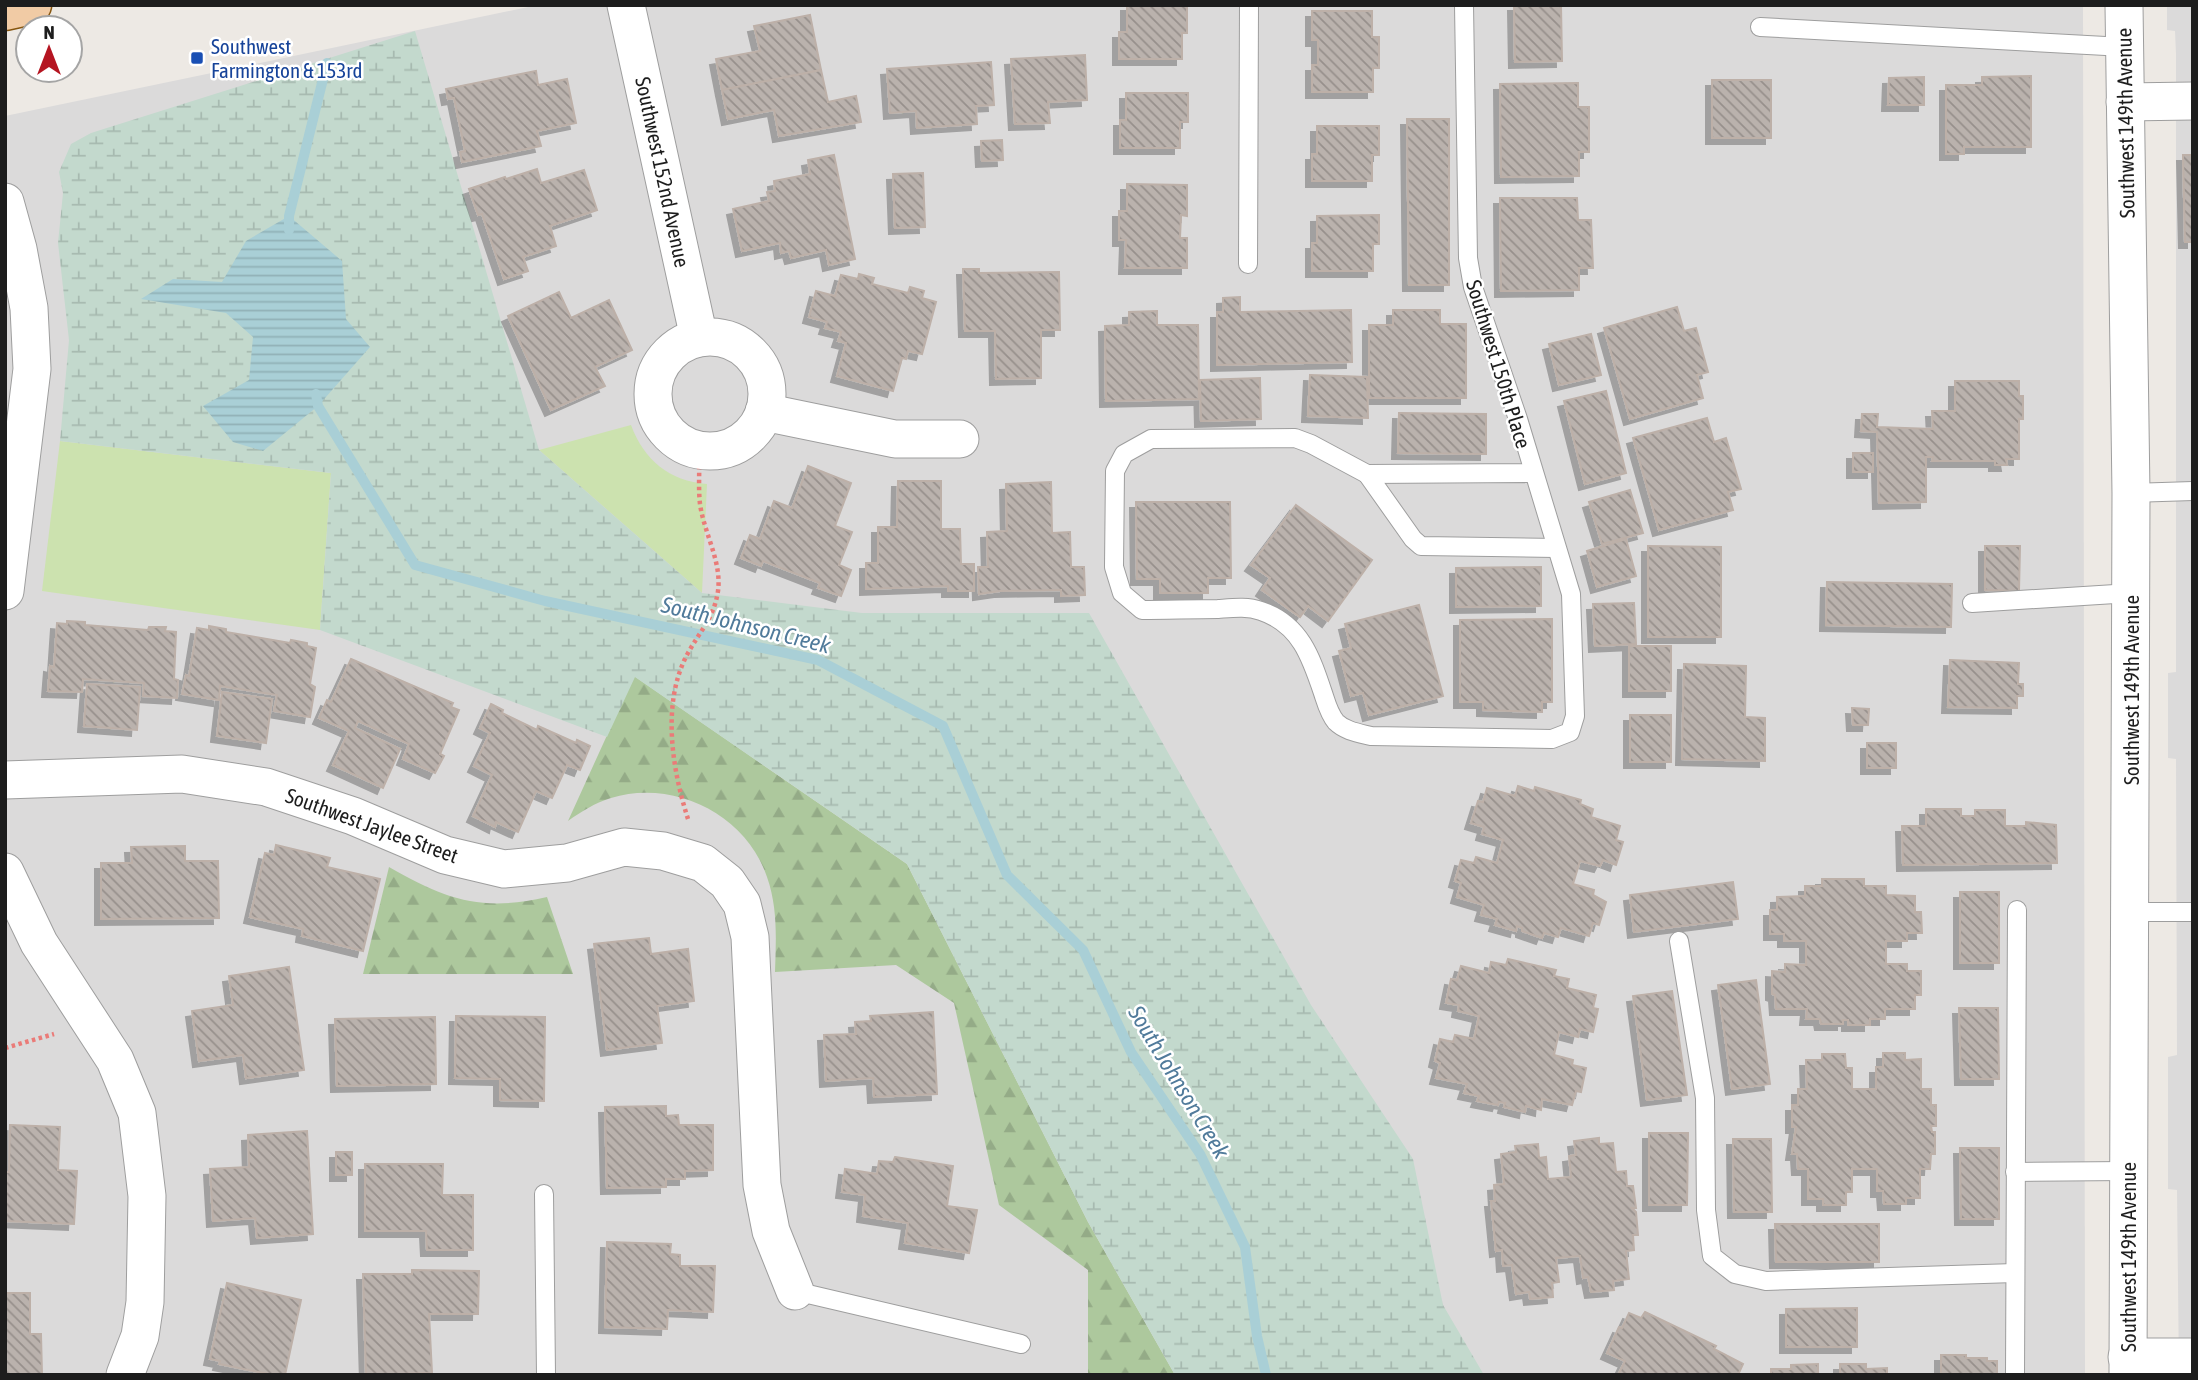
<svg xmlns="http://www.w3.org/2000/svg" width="2198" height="1380" viewBox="0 0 2198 1380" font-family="'Asap Condensed',sans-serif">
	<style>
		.residential { fill: #dbdada }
		.grass { fill: #cce2af }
		.forest { fill: url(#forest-firs) }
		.wetland { fill: url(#wetland-marsh) }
		.water { fill: url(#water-rules) }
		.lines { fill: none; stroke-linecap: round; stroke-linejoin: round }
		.stream { stroke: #a9cfd6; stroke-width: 10 }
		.building { fill: url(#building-back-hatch); stroke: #bdb0a8; stroke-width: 2; filter: url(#shadow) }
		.lane-casing { stroke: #9e9e9e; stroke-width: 20 }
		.street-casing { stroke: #9e9e9e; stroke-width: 39 }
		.primary-casing { stroke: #865610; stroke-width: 41 }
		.path { stroke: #ea7b78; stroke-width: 4.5; stroke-dasharray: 3.5 3.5; stroke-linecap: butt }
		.lane { stroke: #fff; stroke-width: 18 }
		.street { stroke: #fff; stroke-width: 37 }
		.primary { stroke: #f1cba5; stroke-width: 38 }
		.transit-dot { fill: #1a4fb4; stroke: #fff; stroke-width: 2.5 }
		.labels { text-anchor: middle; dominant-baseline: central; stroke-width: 5; stroke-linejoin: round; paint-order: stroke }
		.transit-label { font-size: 21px; fill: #164399; stroke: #fff; text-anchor: start }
		.street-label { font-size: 21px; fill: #1d1d1d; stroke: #fff }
		.water-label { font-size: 23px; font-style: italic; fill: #517b9b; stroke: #fff }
	</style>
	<defs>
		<pattern id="forest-firs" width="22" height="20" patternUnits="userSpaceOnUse" patternTransform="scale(1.75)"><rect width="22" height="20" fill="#adc89d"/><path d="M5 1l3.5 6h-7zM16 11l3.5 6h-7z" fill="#94ab87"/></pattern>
		<pattern id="wetland-marsh" width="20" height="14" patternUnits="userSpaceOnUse" patternTransform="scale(1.75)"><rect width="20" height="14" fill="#c3d9cd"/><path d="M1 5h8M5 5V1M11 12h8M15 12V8" fill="none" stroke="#a7bab0"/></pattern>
		<pattern id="water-rules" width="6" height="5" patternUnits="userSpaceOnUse" patternTransform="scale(1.75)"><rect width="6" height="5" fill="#a9cfd6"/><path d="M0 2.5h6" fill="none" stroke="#91b1b7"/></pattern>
		<pattern id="building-back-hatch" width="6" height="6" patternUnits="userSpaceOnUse" patternTransform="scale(1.75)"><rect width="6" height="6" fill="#bab2ad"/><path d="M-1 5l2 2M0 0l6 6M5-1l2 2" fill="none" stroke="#97908c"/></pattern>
		<filter id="shadow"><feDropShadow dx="-6" dy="6" stdDeviation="0" flood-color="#0004"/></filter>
	</defs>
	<rect width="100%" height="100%" fill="#ede9e4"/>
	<g class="residential">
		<polygon points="538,5 2083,5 2085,1375 5,1375 5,116"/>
		<polygon points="2167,5 2193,5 2193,1375 2179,1375 2177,1190 2168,1189 2168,1057 2177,1055 2176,759 2168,758 2168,673 2176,672 2176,54 2175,31 2167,30"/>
	</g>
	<g class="grass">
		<path d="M631,425C644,460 669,481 707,484L702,593L539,450Z"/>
		<polygon points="60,441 331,473 320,630 42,591"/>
	</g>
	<g class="forest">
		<path d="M634,676L907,864L1088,1222L1175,1375H1088V1270L999,1205L954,1003L896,965L775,972C776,940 778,908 767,877C746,814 673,779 611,798C595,803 582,811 568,821Z"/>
		<path d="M389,867C446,900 482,912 547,897L573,974H363Z"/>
	</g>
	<polygon class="wetland" points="415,31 539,450 702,593 862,613 1089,613 1311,1005 1413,1159 1443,1305 1484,1375 1175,1375 1088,1222 907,864 635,677 607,737 320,630 331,473 60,441 69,340 58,243 63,193 59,172 71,144 91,133"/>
	<polygon class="water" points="289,216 342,261 346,319 370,347 318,406 263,451 233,442 203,406 249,380 253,337 226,313 141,299 173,279 222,282 246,241"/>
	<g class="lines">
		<g class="stream">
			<polyline points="289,230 289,216 327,63"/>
			<polyline points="316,394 318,406 415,565 545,601 818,660 943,726 1007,875 1083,950 1131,1052 1200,1154 1245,1247 1257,1336 1266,1375"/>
		</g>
	</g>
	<g class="building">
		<polygon points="1127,5 1187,5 1187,33 1182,33 1182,59 1119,59 1119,32 1127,32"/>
		<polygon points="1514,5 1561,5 1562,61 1515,62"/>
		<polygon points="1312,11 1372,11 1372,37 1379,37 1379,68 1373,68 1373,92 1312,92 1312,65 1318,65 1318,40 1312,40"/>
		<polygon points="810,15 821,70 722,90 716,59 760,51 754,26"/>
		<polygon points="1085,55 1087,100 1048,102 1050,123 1015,124 1011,59"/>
		<polygon points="991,62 994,105 976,106 977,124 917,128 916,111 890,113 887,69"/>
		<polygon points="821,70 828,102 856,96 861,122 779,136 774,110 728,119 722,90"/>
		<polygon points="536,71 538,85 567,79 576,123 537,131 541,146 462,162 460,152 465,151 454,98 448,99 446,89"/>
		<polygon points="2031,76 2031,147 1964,147 1964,154 1946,154 1946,85 1982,85 1982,77"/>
		<polygon points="1924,77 1924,105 1888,105 1889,78"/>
		<rect x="1712" y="80" width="59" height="58"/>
		<polygon points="1578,83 1578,107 1589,107 1589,152 1579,152 1579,176 1501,177 1500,84"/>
		<polygon points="1126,93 1188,93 1188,122 1180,122 1180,148 1120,148 1120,120 1126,120"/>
		<polygon points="1407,119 1449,119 1449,285 1409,285"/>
		<polygon points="1317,126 1379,126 1379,155 1372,155 1372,181 1312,181 1312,154 1317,154"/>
		<polygon points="1002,140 1003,160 982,161 981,141"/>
		<polygon points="834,155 855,259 829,265 826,250 791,258 789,251 781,253 780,243 742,251 733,209 769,201 767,192 775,191 774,181 810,174 808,160"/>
		<polygon points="2183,155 2193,155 2193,242 2185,242"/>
		<polygon points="537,169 541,183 584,170 597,210 550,226 556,246 523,257 528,271 504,279 482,214 478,215 469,189 505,177 506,179"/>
		<polygon points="923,173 925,227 895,228 893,174"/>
		<polygon points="1127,184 1187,185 1187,216 1181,215 1180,238 1187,238 1187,268 1125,268 1126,240 1119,240 1119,211 1127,211"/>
		<polygon points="1500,198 1577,198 1578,220 1591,220 1593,268 1579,268 1579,290 1501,291"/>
		<polygon points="1379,215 1379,244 1373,244 1373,271 1312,271 1312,243 1317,243 1317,216"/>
		<polygon points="963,269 979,269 979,273 1059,272 1060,330 1041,330 1041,378 996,379 995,331 965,331"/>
		<polygon points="859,274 874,278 872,284 908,293 910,287 924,291 922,298 936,302 922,354 908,351 906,359 902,358 893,391 837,376 846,343 838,341 841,332 825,328 827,322 809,317 816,291 835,296 841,275 858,279"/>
		<polygon points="559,292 571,318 609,300 632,350 595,367 605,386 551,410 508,316"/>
		<polygon points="1240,297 1240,312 1351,310 1352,362 1217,365 1217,312 1223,312 1223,298"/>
		<polygon points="1677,307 1684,331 1696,328 1708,372 1697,375 1703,398 1630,419 1604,328"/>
		<polygon points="1393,310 1440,310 1440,324 1466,324 1466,398 1369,398 1369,325 1393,325"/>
		<polygon points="1157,311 1157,325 1198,325 1199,399 1106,401 1105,326 1129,325 1129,312"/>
		<polygon points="1591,334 1601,375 1559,385 1549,344"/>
		<polygon points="1310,375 1367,377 1368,418 1308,416"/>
		<polygon points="1260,378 1261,419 1201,421 1200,380"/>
		<polygon points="1955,381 2019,381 2019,396 2023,396 2023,419 2019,419 2019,459 2006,459 2007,465 1995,465 1995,461 1932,461 1933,457 1926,457 1926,502 1879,503 1877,432 1861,431 1862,414 1878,414 1877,427 1933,429 1932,411 1955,411"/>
		<polygon points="1606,391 1626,473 1585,484 1564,401"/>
		<polygon points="1399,413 1486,414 1486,454 1398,453"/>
		<polygon points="1707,418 1714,442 1726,438 1741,489 1728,492 1733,510 1659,530 1633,438"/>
		<rect x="1853" y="453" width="20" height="19"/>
		<polygon points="808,466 851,483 835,526 852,532 839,565 851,570 841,596 818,588 820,583 763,561 761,566 741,558 750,535 760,539 774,501 792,508"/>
		<polygon points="898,481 941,481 941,529 960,529 961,564 974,564 974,591 948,591 948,586 866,589 866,563 878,563 878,527 897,527"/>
		<polygon points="1051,482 1052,533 1070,532 1071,567 1084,567 1085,595 1061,596 1061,590 1000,591 979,594 978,567 988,567 987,532 1007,531 1006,484"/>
		<polygon points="1630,490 1643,533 1602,544 1589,502"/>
		<polygon points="1136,502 1230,502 1231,578 1208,578 1208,593 1160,593 1160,579 1137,579"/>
		<polygon points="1296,505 1372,560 1328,621 1308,606 1300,617 1262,590 1270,578 1251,565"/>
		<polygon points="1626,539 1636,576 1597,587 1587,551"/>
		<polygon points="1648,546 1721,547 1721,637 1648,637"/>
		<polygon points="1985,546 2020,546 2019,591 1985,590"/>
		<polygon points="1541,567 1541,606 1456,607 1456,568"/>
		<polygon points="1827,582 1952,584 1951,627 1826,625"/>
		<polygon points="1634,603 1636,644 1595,646 1593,604"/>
		<polygon points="1419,605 1443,696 1369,715 1363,693 1351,696 1339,651 1351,648 1345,624"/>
		<polygon points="1552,619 1552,702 1542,702 1542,712 1483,710 1483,702 1460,702 1460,620"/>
		<polygon points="67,621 85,622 85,625 148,630 149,627 166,627 165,631 176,632 174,679 178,680 177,698 143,696 144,683 83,679 82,692 48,691 50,666 54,667 57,623 67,624"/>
		<polygon points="209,626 226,629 226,632 290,643 291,640 307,643 307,646 316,648 310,684 315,687 310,717 274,711 277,695 220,686 219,700 182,694 186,675 189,676 197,628 209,630"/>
		<rect x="1629" y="646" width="42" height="45"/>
		<polygon points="351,659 453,703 451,707 459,710 440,754 444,756 435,773 403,759 409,744 358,721 355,728 400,749 383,788 333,765 349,731 319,718 327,700 331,702"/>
		<polygon points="1950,660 2019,663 2018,684 2023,684 2023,696 2017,696 2017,708 1948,707"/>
		<polygon points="1684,664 1746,666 1745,717 1765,718 1765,761 1682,759"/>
		<polygon points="87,684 140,687 137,730 84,726"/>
		<polygon points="222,692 272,699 266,743 217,736"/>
		<polygon points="491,704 503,710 502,713 537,730 538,726 576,743 577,740 590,746 580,770 567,765 552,798 536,791 518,832 496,822 495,827 473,816 492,775 474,766 490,733 480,728"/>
		<polygon points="1852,708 1869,709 1868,725 1853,725"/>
		<rect x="1630" y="715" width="41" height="47"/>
		<rect x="1867" y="743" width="29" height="25"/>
		<polygon points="1518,786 1534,791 1535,787 1581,800 1580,804 1593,809 1591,817 1620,826 1616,840 1623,842 1616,865 1603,860 1600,866 1580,861 1573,884 1594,890 1593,895 1606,902 1599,925 1593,923 1589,936 1561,928 1558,937 1544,933 1542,938 1522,931 1522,928 1517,926 1516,931 1495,925 1497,919 1481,915 1484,905 1457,897 1461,883 1455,881 1461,860 1474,863 1476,857 1497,863 1503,840 1482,834 1484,827 1471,823 1478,801 1483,802 1487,788 1515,796"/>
		<polygon points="1926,809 1961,809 1961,816 1975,816 1975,810 2005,810 2005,826 2026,826 2026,822 2056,825 2057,863 1903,865 1902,826 1926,826"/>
		<polygon points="276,845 330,858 327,867 380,879 363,951 302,936 303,929 250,917 265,853 274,855"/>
		<polygon points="185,846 185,861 218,861 219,918 101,919 101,863 132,863 131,847"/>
		<polygon points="1822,879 1864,879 1864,886 1886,886 1886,895 1915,896 1915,912 1921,912 1922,933 1907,933 1907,941 1886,941 1886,964 1907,964 1907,971 1921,971 1921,995 1915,995 1915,1009 1885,1009 1885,1019 1870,1019 1870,1025 1848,1025 1848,1020 1843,1020 1843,1024 1821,1024 1820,1019 1806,1019 1807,1009 1776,1009 1775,995 1772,994 1772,971 1785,972 1785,964 1806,965 1806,941 1784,941 1784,934 1770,934 1770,910 1777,910 1777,897 1805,896 1805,886 1822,886"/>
		<polygon points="1733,882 1738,919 1634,932 1630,895"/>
		<rect x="1960" y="892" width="39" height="71"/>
		<polygon points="649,938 651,954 688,949 694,1001 657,1006 662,1043 607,1050 594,944"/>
		<polygon points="1508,959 1556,970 1554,976 1569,979 1567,988 1596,995 1593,1008 1598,1009 1593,1032 1580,1029 1578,1037 1559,1032 1554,1055 1573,1060 1572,1065 1586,1068 1581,1092 1576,1091 1572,1105 1542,1099 1541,1110 1526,1106 1525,1112 1504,1107 1505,1103 1499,1102 1498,1105 1477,1101 1479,1096 1464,1093 1467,1084 1436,1078 1440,1063 1435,1061 1440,1039 1453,1042 1455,1035 1474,1039 1479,1016 1458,1011 1459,1005 1446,1003 1451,979 1457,980 1461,966 1489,973 1491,962 1506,965"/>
		<polygon points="289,967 304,1070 246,1078 243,1055 199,1061 192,1011 233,1005 229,976"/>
		<polygon points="1756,980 1770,1084 1732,1089 1718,985"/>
		<polygon points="1672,991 1687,1095 1647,1100 1633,996"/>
		<polygon points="1959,1008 1998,1008 1999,1079 1961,1079"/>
		<polygon points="933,1012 937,1094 874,1097 873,1078 826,1081 824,1035 856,1034 855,1022 871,1021 870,1016"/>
		<polygon points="456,1016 545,1017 544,1101 500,1100 500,1079 455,1078"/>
		<polygon points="435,1017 436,1084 337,1086 335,1019"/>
		<polygon points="1883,1053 1905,1053 1905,1060 1921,1059 1921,1089 1931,1089 1931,1105 1936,1105 1936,1126 1931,1126 1932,1132 1935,1132 1935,1154 1931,1154 1930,1169 1920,1169 1920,1198 1906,1198 1906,1204 1884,1204 1883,1191 1877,1191 1877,1169 1852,1169 1852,1192 1846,1192 1846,1205 1823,1205 1823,1199 1808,1199 1808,1169 1798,1169 1797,1154 1792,1154 1796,1127 1792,1127 1792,1105 1798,1105 1798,1089 1807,1089 1806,1060 1822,1060 1822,1054 1845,1054 1846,1068 1852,1068 1852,1089 1876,1089 1876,1067 1883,1067"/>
		<polygon points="666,1106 666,1116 678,1115 679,1125 713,1125 713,1170 685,1171 685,1179 666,1179 666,1187 607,1188 605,1107"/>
		<polygon points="10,1125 60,1127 58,1170 77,1171 74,1224 5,1221 5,1172 9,1172"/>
		<polygon points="307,1131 313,1234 257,1238 255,1218 213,1221 210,1169 249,1167 248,1135"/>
		<polygon points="1649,1133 1688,1133 1687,1205 1649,1205"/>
		<polygon points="1599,1138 1599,1144 1613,1143 1616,1172 1626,1171 1627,1186 1633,1186 1636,1208 1632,1208 1636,1212 1638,1235 1633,1235 1634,1250 1626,1251 1629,1279 1613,1281 1614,1290 1591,1292 1588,1277 1583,1278 1580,1256 1556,1258 1559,1282 1552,1283 1553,1297 1530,1299 1529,1292 1516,1294 1512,1265 1503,1266 1502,1250 1496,1251 1491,1201 1495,1201 1494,1185 1504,1184 1501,1154 1516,1152 1515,1146 1538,1144 1539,1158 1546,1157 1548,1179 1571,1177 1569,1156 1576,1155 1574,1141"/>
		<polygon points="1733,1139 1771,1139 1772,1212 1734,1212"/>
		<polygon points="1960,1148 1999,1148 1999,1219 1961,1219"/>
		<rect x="336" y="1152" width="16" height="23"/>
		<polygon points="895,1157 953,1166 947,1206 977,1210 969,1253 905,1243 908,1223 863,1216 865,1195 842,1192 845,1169 877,1174 879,1161 893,1162"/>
		<polygon points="365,1164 443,1164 442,1195 473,1195 473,1250 427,1250 426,1231 365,1231"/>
		<polygon points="1775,1224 1879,1224 1879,1262 1776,1262"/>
		<polygon points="607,1242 671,1244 670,1254 680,1255 680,1266 715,1266 713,1312 668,1310 667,1329 605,1327"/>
		<polygon points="412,1270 479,1271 478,1314 429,1314 432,1373 366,1375 363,1274 412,1274"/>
		<polygon points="227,1283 301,1300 285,1375 273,1375 219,1364 220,1361 210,1359"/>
		<polygon points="5,1293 30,1293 30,1334 41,1334 42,1375 5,1375"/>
		<polygon points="1857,1308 1857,1347 1786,1347 1786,1309"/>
		<polygon points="1645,1312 1716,1346 1714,1349 1743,1364 1738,1375 1618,1375 1625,1361 1607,1353 1619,1327 1622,1328 1629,1313 1641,1318"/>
		<polygon points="1941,1355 1966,1355 1966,1358 1987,1358 1987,1361 1997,1361 1997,1375 1941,1375"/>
		<polygon points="1818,1364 1818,1375 1771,1375 1771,1369 1791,1369 1791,1365"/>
		<polygon points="1840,1364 1866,1364 1866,1369 1887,1368 1887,1375 1840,1375"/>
	</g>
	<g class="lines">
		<g class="lane-casing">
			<g id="lane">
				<path d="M1464,5L1468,258L1473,287L1518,419L1571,594L1575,716L1570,732L1552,739L1371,736C1359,733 1345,731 1336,722C1329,714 1326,702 1323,693C1311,657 1300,624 1261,611C1247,606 1232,608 1218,609C1192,609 1167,610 1142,610L1122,593L1114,567L1115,471L1124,454L1151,439L1295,438L1311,444L1367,474L1533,473"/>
				<polyline points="1760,27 2124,47"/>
				<polyline points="1248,264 1249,5"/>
				<polyline points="1367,474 1413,539 1421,546 1556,548"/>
				<polyline points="2131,493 2193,491"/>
				<polyline points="1972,603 2131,593"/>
				<polyline points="2130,912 2193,912"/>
				<polyline points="1679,941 1705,1098 1706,1210 1712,1256 1735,1274 1766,1281 2015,1273"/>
				<polyline points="2015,1172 2127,1171"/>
				<polyline points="544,1194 546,1375"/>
				<polyline points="795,1291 1021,1344"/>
				<polyline points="2015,1375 2017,910"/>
			</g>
		</g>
		<g class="street-casing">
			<g id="street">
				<polyline points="626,5 699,338"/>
				<polyline points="2124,5 2131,493 2128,1375"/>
				<polyline points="2125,102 2193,101"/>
				<polyline points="5,202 18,249 29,308 32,369 5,591"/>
				<circle cx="710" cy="394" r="57"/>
				<polyline points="764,412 895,439 960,439"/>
				<polyline points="5,780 182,774 266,787 353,816 445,855 504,869 567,863 624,847 663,851 703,863 727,882 742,904 750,937 762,1185 771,1231 795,1291"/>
				<polyline points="5,872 39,943 115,1060 137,1113 147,1196 145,1302 140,1336 125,1375"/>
				<polyline points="2127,1357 2193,1357"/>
			</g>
		</g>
		<g class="primary-casing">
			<polyline id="primary" points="5,11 32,5"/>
		</g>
		<g class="path">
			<path d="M688,819C672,769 661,702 688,653C700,631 714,618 718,591C722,562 704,533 700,504C698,486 700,468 699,450"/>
			<polyline points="5,1048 54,1034"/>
		</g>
		<use href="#lane" class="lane"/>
		<use href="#street" class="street"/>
		<use href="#primary" class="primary"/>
	</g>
	<rect class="transit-dot" x="190" y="51" width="14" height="14" rx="3.5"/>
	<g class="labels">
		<g class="transit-label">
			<text x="211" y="46">Southwest<tspan x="211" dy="24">Farmington &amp; 153rd</tspan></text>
		</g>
		<g class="street-label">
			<text transform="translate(2125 123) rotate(-91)">Southwest 149th Avenue</text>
			<text transform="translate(663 172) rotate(78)">Southwest 152nd Avenue</text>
			<text transform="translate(1499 364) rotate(73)">Southwest 150th Place</text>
			<text transform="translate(2131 690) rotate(-90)">Southwest 149th Avenue</text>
			<text transform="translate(372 825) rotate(20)">Southwest Jaylee Street</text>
			<text transform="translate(2128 1257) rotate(-90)">Southwest 149th Avenue</text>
		</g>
		<g class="water-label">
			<text transform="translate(746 625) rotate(14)">South Johnson Creek</text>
			<text transform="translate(1179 1082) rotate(59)">South Johnson Creek</text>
		</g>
	</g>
	<rect width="2198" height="1380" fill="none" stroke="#1d1d1d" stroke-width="14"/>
	<g transform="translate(49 49)"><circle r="33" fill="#ffffff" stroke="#a5a5a5" stroke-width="2"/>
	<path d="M0-5L12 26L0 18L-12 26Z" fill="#b51521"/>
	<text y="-10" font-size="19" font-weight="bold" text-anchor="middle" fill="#1d1d1d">N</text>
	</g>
</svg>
